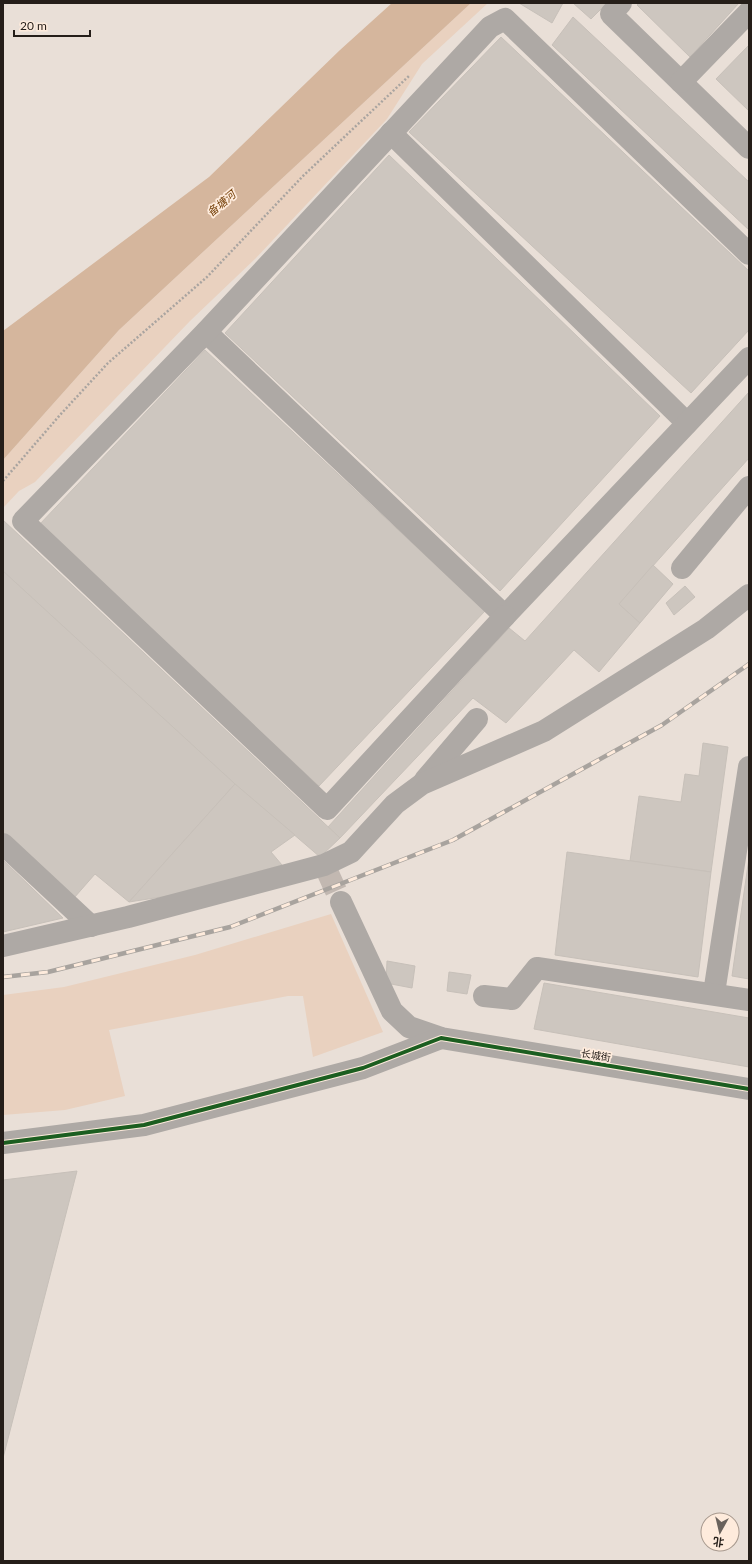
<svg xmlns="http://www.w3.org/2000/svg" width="752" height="1564" viewBox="0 0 752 1564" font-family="Lato,'Noto Sans SC',sans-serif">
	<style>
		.green { fill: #e9d1bf }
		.water { fill: #d5b69d }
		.building { fill: #cdc6bf; stroke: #c7c0b9 }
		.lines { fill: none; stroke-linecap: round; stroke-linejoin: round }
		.minor-tunnel { stroke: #c2b8b1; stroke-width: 22; stroke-dasharray: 22 11; stroke-linecap: butt }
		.path { stroke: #a9a4a0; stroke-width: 2.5; stroke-dasharray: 2 2; stroke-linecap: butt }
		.minor { stroke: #aea9a5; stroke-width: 22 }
		.rail-casing { stroke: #a8a39e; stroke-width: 4.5 }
		.rail { stroke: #feebdc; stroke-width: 3; stroke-dasharray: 9; stroke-linecap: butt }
		.cycleway-casing { stroke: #feebdc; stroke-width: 6 }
		.cycleway { stroke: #1b5e20; stroke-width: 4 }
		.labels { text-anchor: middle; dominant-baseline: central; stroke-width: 3.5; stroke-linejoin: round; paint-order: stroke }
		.street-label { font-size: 10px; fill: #251e19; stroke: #feebdc }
		.water-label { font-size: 11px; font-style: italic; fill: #77430c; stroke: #feebdc }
	</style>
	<rect width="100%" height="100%" fill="#e9dfd7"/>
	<g class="green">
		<polygon points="471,3 488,3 422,64 387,119 256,258 190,321 35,482 19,491 3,508 3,460 119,330"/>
		<polygon points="331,914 383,1032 313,1057 303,996 288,996 109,1030 125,1096 65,1110 3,1115 3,995 64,987 195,955"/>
	</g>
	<polygon class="water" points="392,3 471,3 119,330 3,460 3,331 209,177 340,50"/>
	<g class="building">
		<polygon points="519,3 563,3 552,23"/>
		<polygon points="573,3 607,3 591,19"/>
		<polygon points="639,3 739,3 690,57 637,5"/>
		<polygon points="573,17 749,182 749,230 552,45"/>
		<polygon points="501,37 749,271 749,330 691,393 409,132"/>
		<polygon points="749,45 749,111 716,79"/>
		<polygon points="389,155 660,416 500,591 225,333"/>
		<polygon points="205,350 485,611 319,786 39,525"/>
		<polygon points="749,392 749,458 619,604 640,623 599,672 574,650 506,723 473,698 340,838 328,827 509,628 525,641"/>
		<polygon points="3,520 340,838 320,857 235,784 3,571"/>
		<polygon points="653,565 673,584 640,623 619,604"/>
		<polygon points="3,571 235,784 129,902 95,874 74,898 3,832"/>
		<polygon points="685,586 695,597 674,615 666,603"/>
		<polygon points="703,743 728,747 711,872 630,861 639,796 681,802 685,774 699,776"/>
		<polygon points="235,784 295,835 271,852 282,865 180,894 129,902"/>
		<polygon points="567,852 711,872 698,977 555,955"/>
		<polygon points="749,858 749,979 732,976"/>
		<polygon points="3,860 63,918 3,932"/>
		<polygon points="387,961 415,966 412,988 386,983"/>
		<polygon points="449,972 471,975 467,994 447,991"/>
		<polygon points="544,983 749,1018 749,1067 534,1029"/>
		<polygon points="77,1171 3,1458 3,1180"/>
	</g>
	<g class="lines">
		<polyline class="minor-tunnel" points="327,871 341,902"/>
		<polyline class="path" points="3,481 60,415 108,363 207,277 303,176 410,75"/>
		<g class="minor">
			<polyline points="621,3 611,14 749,148"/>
			<polyline points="681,82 749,12"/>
			<polyline points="391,133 687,423"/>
			<polyline points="206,332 505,616 749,358"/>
			<polyline points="682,568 749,487"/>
			<polyline points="505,616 327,809 23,521 206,332 490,27 505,19 749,254"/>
			<polyline points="425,780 477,719"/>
			<polyline points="3,844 91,926"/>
			<polyline points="341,902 392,1011 409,1027 441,1038 749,1089"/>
			<polyline points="3,946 128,917 324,865 351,852 395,804 422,784 544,731 706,629 749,595"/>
			<polyline points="714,993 749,767"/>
			<polyline points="484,996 512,999 537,968 749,1000"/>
			<polyline points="3,1143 144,1125 363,1068 441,1038"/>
		</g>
		<g class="rail-casing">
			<polyline id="rail" points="3,977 48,972 230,927 453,840 662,725 749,664"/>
		</g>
		<use href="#rail" class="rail"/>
		<g class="cycleway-casing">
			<polyline id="cycleway" points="3,1143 144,1125 363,1068 441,1038 749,1089"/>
		</g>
		<use href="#cycleway" class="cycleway"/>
	</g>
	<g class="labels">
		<g class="street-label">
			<text transform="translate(596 1055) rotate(9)">长城街</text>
		</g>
		<g class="water-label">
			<text transform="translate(221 203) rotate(-40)">备塘河</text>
		</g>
	</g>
	<rect width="752" height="1564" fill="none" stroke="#251e19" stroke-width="8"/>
	<g transform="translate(720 1532) rotate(188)"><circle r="19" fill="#feebdc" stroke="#a7998e"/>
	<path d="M0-3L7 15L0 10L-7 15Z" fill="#6a625c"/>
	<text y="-6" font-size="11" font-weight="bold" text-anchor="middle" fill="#251e19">北</text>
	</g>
	<path d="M14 30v6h76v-6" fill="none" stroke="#251e19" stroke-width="2"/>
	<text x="20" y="30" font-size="12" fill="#251e19" stroke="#feebdc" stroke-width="3" paint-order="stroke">20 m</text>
</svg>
